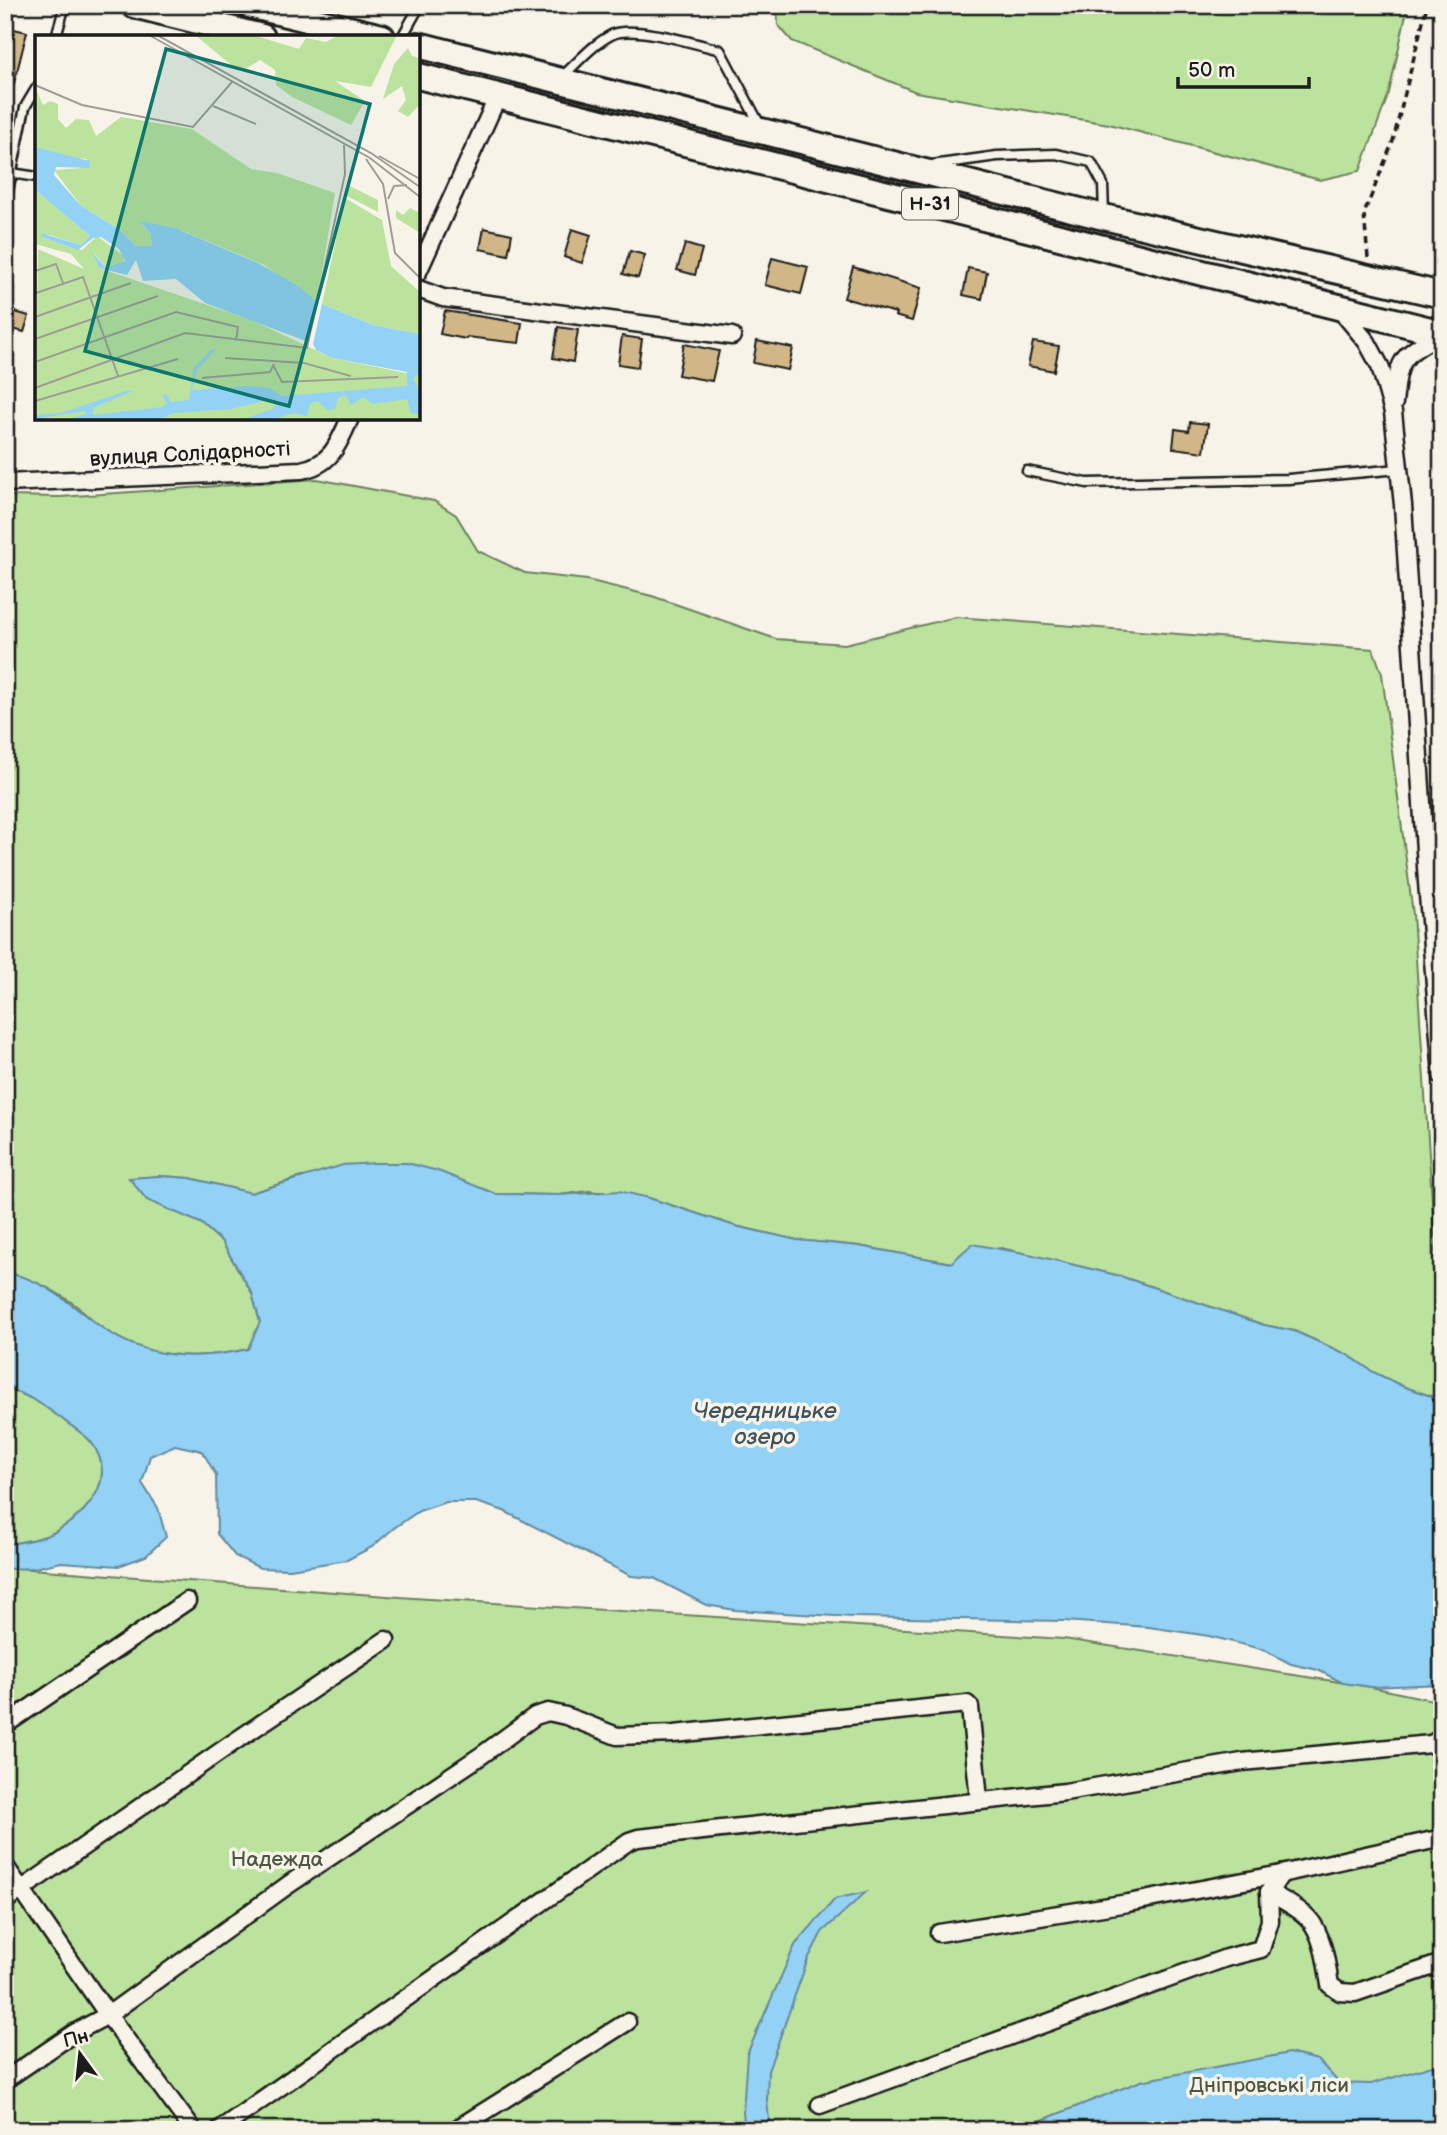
<svg xmlns="http://www.w3.org/2000/svg" width="1447" height="2135" viewBox="0 0 1447 2135" font-family="'Balsamiq Sans',sans-serif">
	<style>
		.green { fill: #bbe39e; stroke: #6c805d; stroke-width: 2 }
		.water { fill: #94d2f5; stroke: #64899e; stroke-width: 2 }
		.building { fill: #d1b787; stroke: #1c1c1c; stroke-width: 2 }
		.lines { fill: none; stroke-linecap: round; stroke-linejoin: round }
		.lane-casing { stroke: #1c1c1c; stroke-width: 13 }
		.street-casing { stroke: #1c1c1c; stroke-width: 21 }
		.primary-casing { stroke: #1c1c1c; stroke-width: 30 }
		.path { stroke: #1c1c1c; stroke-width: 3.5; stroke-dasharray: 7 5; stroke-linecap: butt }
		.lane { stroke: #f7f3e8; stroke-width: 8 }
		.street { stroke: #f7f3e8; stroke-width: 16 }
		.primary { stroke: #f7f3e8; stroke-width: 24 }
		.labels { text-anchor: middle; dominant-baseline: central; stroke-width: 7; stroke-linejoin: round; paint-order: stroke }
		.shield { fill: #f7f3e8; stroke: #5e5c59; stroke-width: 2 }
		.shield-label { font-size: 19px; font-weight: bold; fill: #1c1c1c }
		.street-label { font-size: 21px; fill: #1c1c1c; stroke: #f7f3e8 }
		.park-label { font-size: 21px; fill: #4c5843; stroke: #f7f3e8 }
		.water-label { font-size: 23px; font-style: italic; fill: #40535d; stroke: #f7f3e8 }
		.inset-road { fill: none; stroke: #9f9d96; stroke-width: 2 }
		.view { fill: #0f766e; fill-opacity: 0.15; stroke: #0f766e; stroke-width: 3.5 }
		.inset-edge { fill: none; stroke: #1c1c1c; stroke-width: 3.5 }
	</style>
	<rect width="100%" height="100%" fill="#f7f3e8"/>
	<filter id="ink" filterUnits="userSpaceOnUse"><feTurbulence type="fractalNoise" baseFrequency=".0143" numOctaves="2"/><feDisplacementMap in="SourceGraphic" scale="14" xChannelSelector="R" yChannelSelector="G"/><feConvolveMatrix kernelMatrix="1 2 1 2 8 2 1 2 1" color-interpolation-filters="sRGB"/></filter>
	<g filter="url(#ink)">
		<g class="green">
			<polygon points="777,5 1408,5 1389,93 1360,171 1320,180 1109,124 916,92 792,41 778,25"/>
			<path d="M317,479L434,501L456,515L478,551L525,573L587,580L652,596L776,639L845,644L956,617L1373,649L1382,674L1413,914L1441,1335L1431,1350L1442,1383V1400L1402,1386L1373,1372L1348,1355L1294,1331L1264,1325L1120,1276L1001,1248L952,1263L859,1246L797,1240L735,1226L649,1198L589,1191L559,1195L496,1194L467,1184L301,1177L251,1193L190,1178L160,1176L130,1178L147,1200L201,1223L222,1242L252,1293L260,1322L248,1349C194,1361 144,1359 98,1325C90,1319 82,1310 74,1304C55,1291 28,1276 5,1273V496L60,497Z"/>
			<path d="M5,1388C28,1394 48,1408 66,1422C74,1428 86,1435 92,1443C119,1481 86,1515 53,1533C39,1540 20,1542 5,1545Z"/>
			<polygon points="5,1567 413,1598 1064,1639 1371,1687 1442,1702 1442,2130 5,2130"/>
		</g>
		<g class="water">
			<path d="M376,1163H407L438,1171L496,1194L559,1195L619,1191L649,1198L735,1226L797,1240L859,1246L951,1263L972,1244L1029,1254L1120,1276L1264,1325L1294,1331L1348,1355L1373,1372L1402,1386L1442,1400V1684L1371,1687L1343,1683L1318,1670L1291,1664L1265,1650L1209,1636L1149,1627L1064,1621L853,1617L735,1610L706,1605L654,1578L631,1576L504,1511L476,1502H446L419,1511L394,1528L372,1547L347,1560L290,1569L260,1568L235,1556L217,1534L216,1475L202,1451L175,1445L150,1456L142,1483L158,1508L166,1537L146,1556L119,1566L61,1562L34,1568L5,1569V1545C20,1542 39,1540 53,1533C86,1515 119,1481 92,1443C86,1435 74,1428 66,1422C48,1408 28,1394 5,1388V1273C41,1277 70,1304 98,1325C144,1359 194,1361 248,1349L260,1322L252,1293L222,1242L201,1223L147,1200L129,1178L160,1176L190,1178L251,1193L343,1165Z"/>
			<polygon points="866,1892 822,1932 808,1959 768,2071 767,2100 770,2130 745,2130 743,2112 747,2054 795,1945 835,1899"/>
			<polygon points="1289,2053 1318,2060 1339,2083 1371,2084 1442,2063 1442,2130 1017,2130 1141,2081"/>
		</g>
		<g class="building">
			<polygon points="5,27 27,32 10,99 5,98"/>
			<polygon points="484,228 512,234 508,255 480,249"/>
			<polygon points="572,229 591,235 582,263 564,257"/>
			<polygon points="685,244 702,249 695,275 677,270"/>
			<polygon points="630,251 645,255 638,278 623,274"/>
			<polygon points="772,258 808,267 801,294 765,285"/>
			<polygon points="853,267 921,288 912,321 895,316 896,313 844,298"/>
			<polygon points="968,268 987,272 982,299 963,295"/>
			<polygon points="5,309 29,316 24,332 5,327"/>
			<polygon points="445,311 522,323 519,343 467,337 466,339 440,334"/>
			<polygon points="558,327 578,330 573,362 553,358"/>
			<polygon points="622,336 642,339 638,367 618,364"/>
			<polygon points="757,341 793,348 788,370 753,363"/>
			<polygon points="1033,342 1059,346 1054,371 1028,366"/>
			<polygon points="684,344 719,351 712,381 678,375"/>
			<polygon points="1190,422 1208,424 1204,452 1173,448 1175,429 1189,431"/>
		</g>
		<g class="lines">
			<g class="lane-casing">
				<g id="lane">
					<polyline points="56,37 65,5"/>
					<polyline points="402,37 420,5"/>
					<path d="M563,76C579,61 593,44 613,34C634,25 697,44 720,50L760,125"/>
					<polyline points="932,165 997,156 1056,154 1091,162 1103,184 1104,214"/>
					<polyline points="5,172 37,177"/>
					<polyline points="5,206 25,107 37,87"/>
					<polyline points="1027,471 1087,483 1288,479 1399,469"/>
				</g>
			</g>
			<g class="street-casing">
				<g id="street">
					<polyline points="418,272 498,96"/>
					<polyline points="418,289 443,298 732,336"/>
					<polyline points="1338,307 1367,342 1380,366 1393,412 1403,505 1427,882 1442,1076"/>
					<path d="M1394,403C1399,360 1399,357 1437,336"/>
					<path d="M5,483L301,470C331,465 338,445 350,418"/>
					<polyline points="5,1725 187,1601"/>
					<polyline points="5,1866 108,2015 193,2130"/>
					<path d="M1269,1892C1283,1901 1306,1911 1314,1926C1324,1942 1327,1967 1330,1985L1340,1992L1355,1993L1442,1963"/>
					<polyline points="5,1901 231,1744 386,1640"/>
					<polyline points="939,1933 1128,1903 1281,1874 1442,1838"/>
					<polyline points="5,2080 74,2033 108,2015 288,1885 482,1755 535,1716 548,1712 566,1716 617,1736 674,1734 967,1704 970,1707 979,1800"/>
					<polyline points="820,2105 1226,1958 1261,1949 1270,1921 1269,1892 1281,1874"/>
					<polyline points="219,2130 629,1841 638,1838 1065,1792 1242,1762 1431,1744 1442,1738"/>
					<polyline points="455,2130 627,2022"/>
				</g>
			</g>
			<g class="primary-casing">
				<g id="primary">
					<polyline points="134,5 262,37"/>
					<polyline points="249,5 382,37"/>
					<polyline points="418,45 1104,217 1442,295"/>
					<polyline points="418,76 1442,333"/>
				</g>
			</g>
			<polyline class="path" points="1368,258 1364,214 1393,141 1427,5"/>
			<use href="#lane" class="lane"/>
			<use href="#street" class="street"/>
			<use href="#primary" class="primary"/>
		</g>
	</g>
	<g class="labels">
		<rect class="shield" x="902" y="188.5" width="56" height="31" rx="5"/>
		<g class="shield-label">
			<text x="930" y="204">Н-31</text>
		</g>
		<g class="street-label">
			<text transform="translate(190 454) rotate(-3)">вулиця Солідарності</text>
		</g>
		<g class="park-label">
			<text x="277" y="1859">Надежда</text>
			<text x="1269" y="2085">Дніпровські ліси</text>
		</g>
		<g class="water-label">
			<text x="765" y="1411">Чередницьке<tspan x="765" dy="26">озеро</tspan></text>
		</g>
	</g>
	<g transform="translate(35 35)">
		<rect width="385" height="385" fill="#f7f3e8"/>
		<path d="M160,0H218L264,14L271,3L291,7L304,0H362L336,52L300,46L330,66L316,90L257,62L241,50L240,35L225,25L207,36L201,34ZM373,13L377,21L385,23V69L373,82L363,76L371,65L367,51L348,64L359,29ZM0,52L8,70L15,66L23,69V84L31,93L41,84L54,85L61,101L86,82L157,94L216,134L242,138L300,158L282,267L229,230L148,196L106,189L115,198L117,211H101L85,195L46,171L19,135L46,133L52,124L20,121L0,112ZM313,150L343,165V177L312,161ZM0,155L55,201L46,210L15,200L7,202L47,215L62,201L89,221L88,229L71,233L59,218L64,233L219,286L297,323L376,339L385,333V385H0L3,214L49,234L36,219L0,209ZM310,163L347,185L356,231L385,257V299L338,290L287,269ZM375,173L385,178V198L361,183V175L368,180Z" fill="#bbe39e"/>
		<path d="M0,112L55,126V133L21,132L19,140L46,171L85,195L101,211H117L115,198L104,186L140,193L225,229L263,251L282,267L273,307L170,268L141,244L108,246L101,225L92,240L64,233L58,218L71,233L90,226L84,214L66,202L58,203L43,215L7,202L6,198L46,210L55,201L0,155ZM287,269L338,290L385,299V338L378,343L385,357V380L376,378L372,364L337,369L328,362L316,370L310,360L303,363L300,374L292,375L283,366L275,369L272,381L258,378L237,385H207L239,373L240,369L233,365L196,374L139,378L124,385H33L52,378L49,376L0,384V380L26,378L94,355L98,356L58,373V380L127,372L132,368L127,361L131,359L136,367L154,365L159,333L177,314H181L161,336L157,355L213,351L235,353L246,361L372,351V337L297,323L281,315L278,309Z" fill="#94d2f5"/>
		<path class="inset-road" d="M114,0L335,123L385,162M122,0L336,118L385,152M0,50L47,70L158,92L197,47M178,71L221,89M344,121L385,144M331,124L348,149L360,218L385,243M353,164L359,151L372,150M0,236L21,229L28,248M1,258L48,242L83,341M0,282L96,248M0,304L123,261M190,323L269,328L316,341M0,327L141,277L203,292L201,306M238,330L247,347L363,342M167,343L235,337L239,329M0,353L150,298L272,313L310,139L309,110M0,366L143,324"/>
		<path class="view" d="M131,14L335,69L254,371L50,316Z"/>
		<rect width="385" height="385" class="inset-edge"/>
	</g>
	<rect width="1447" height="2135" fill="none" stroke="#f7f3e8" stroke-width="28"/>
	<rect x="14" y="14" width="1419" height="2107" fill="none" stroke="#1c1c1c" stroke-width="2.5" filter="url(#ink)"/>
	<g transform="translate(80 2054) rotate(345)" stroke="#f7f3e8" stroke-width="5" paint-order="stroke">
	<path d="M0-5L12 26L0 18L-12 26Z" fill="#1c1c1c"/>
	<text y="-10" font-size="19" font-weight="bold" text-anchor="middle" fill="#1c1c1c">Пн</text>
	</g>
	<path d="M1178 77v10h131v-10" fill="none" stroke="#1c1c1c" stroke-width="3.5"/>
	<text x="1188" y="77" font-size="21" fill="#1c1c1c" stroke="#f7f3e8" stroke-width="5" paint-order="stroke">50 m</text>
</svg>
